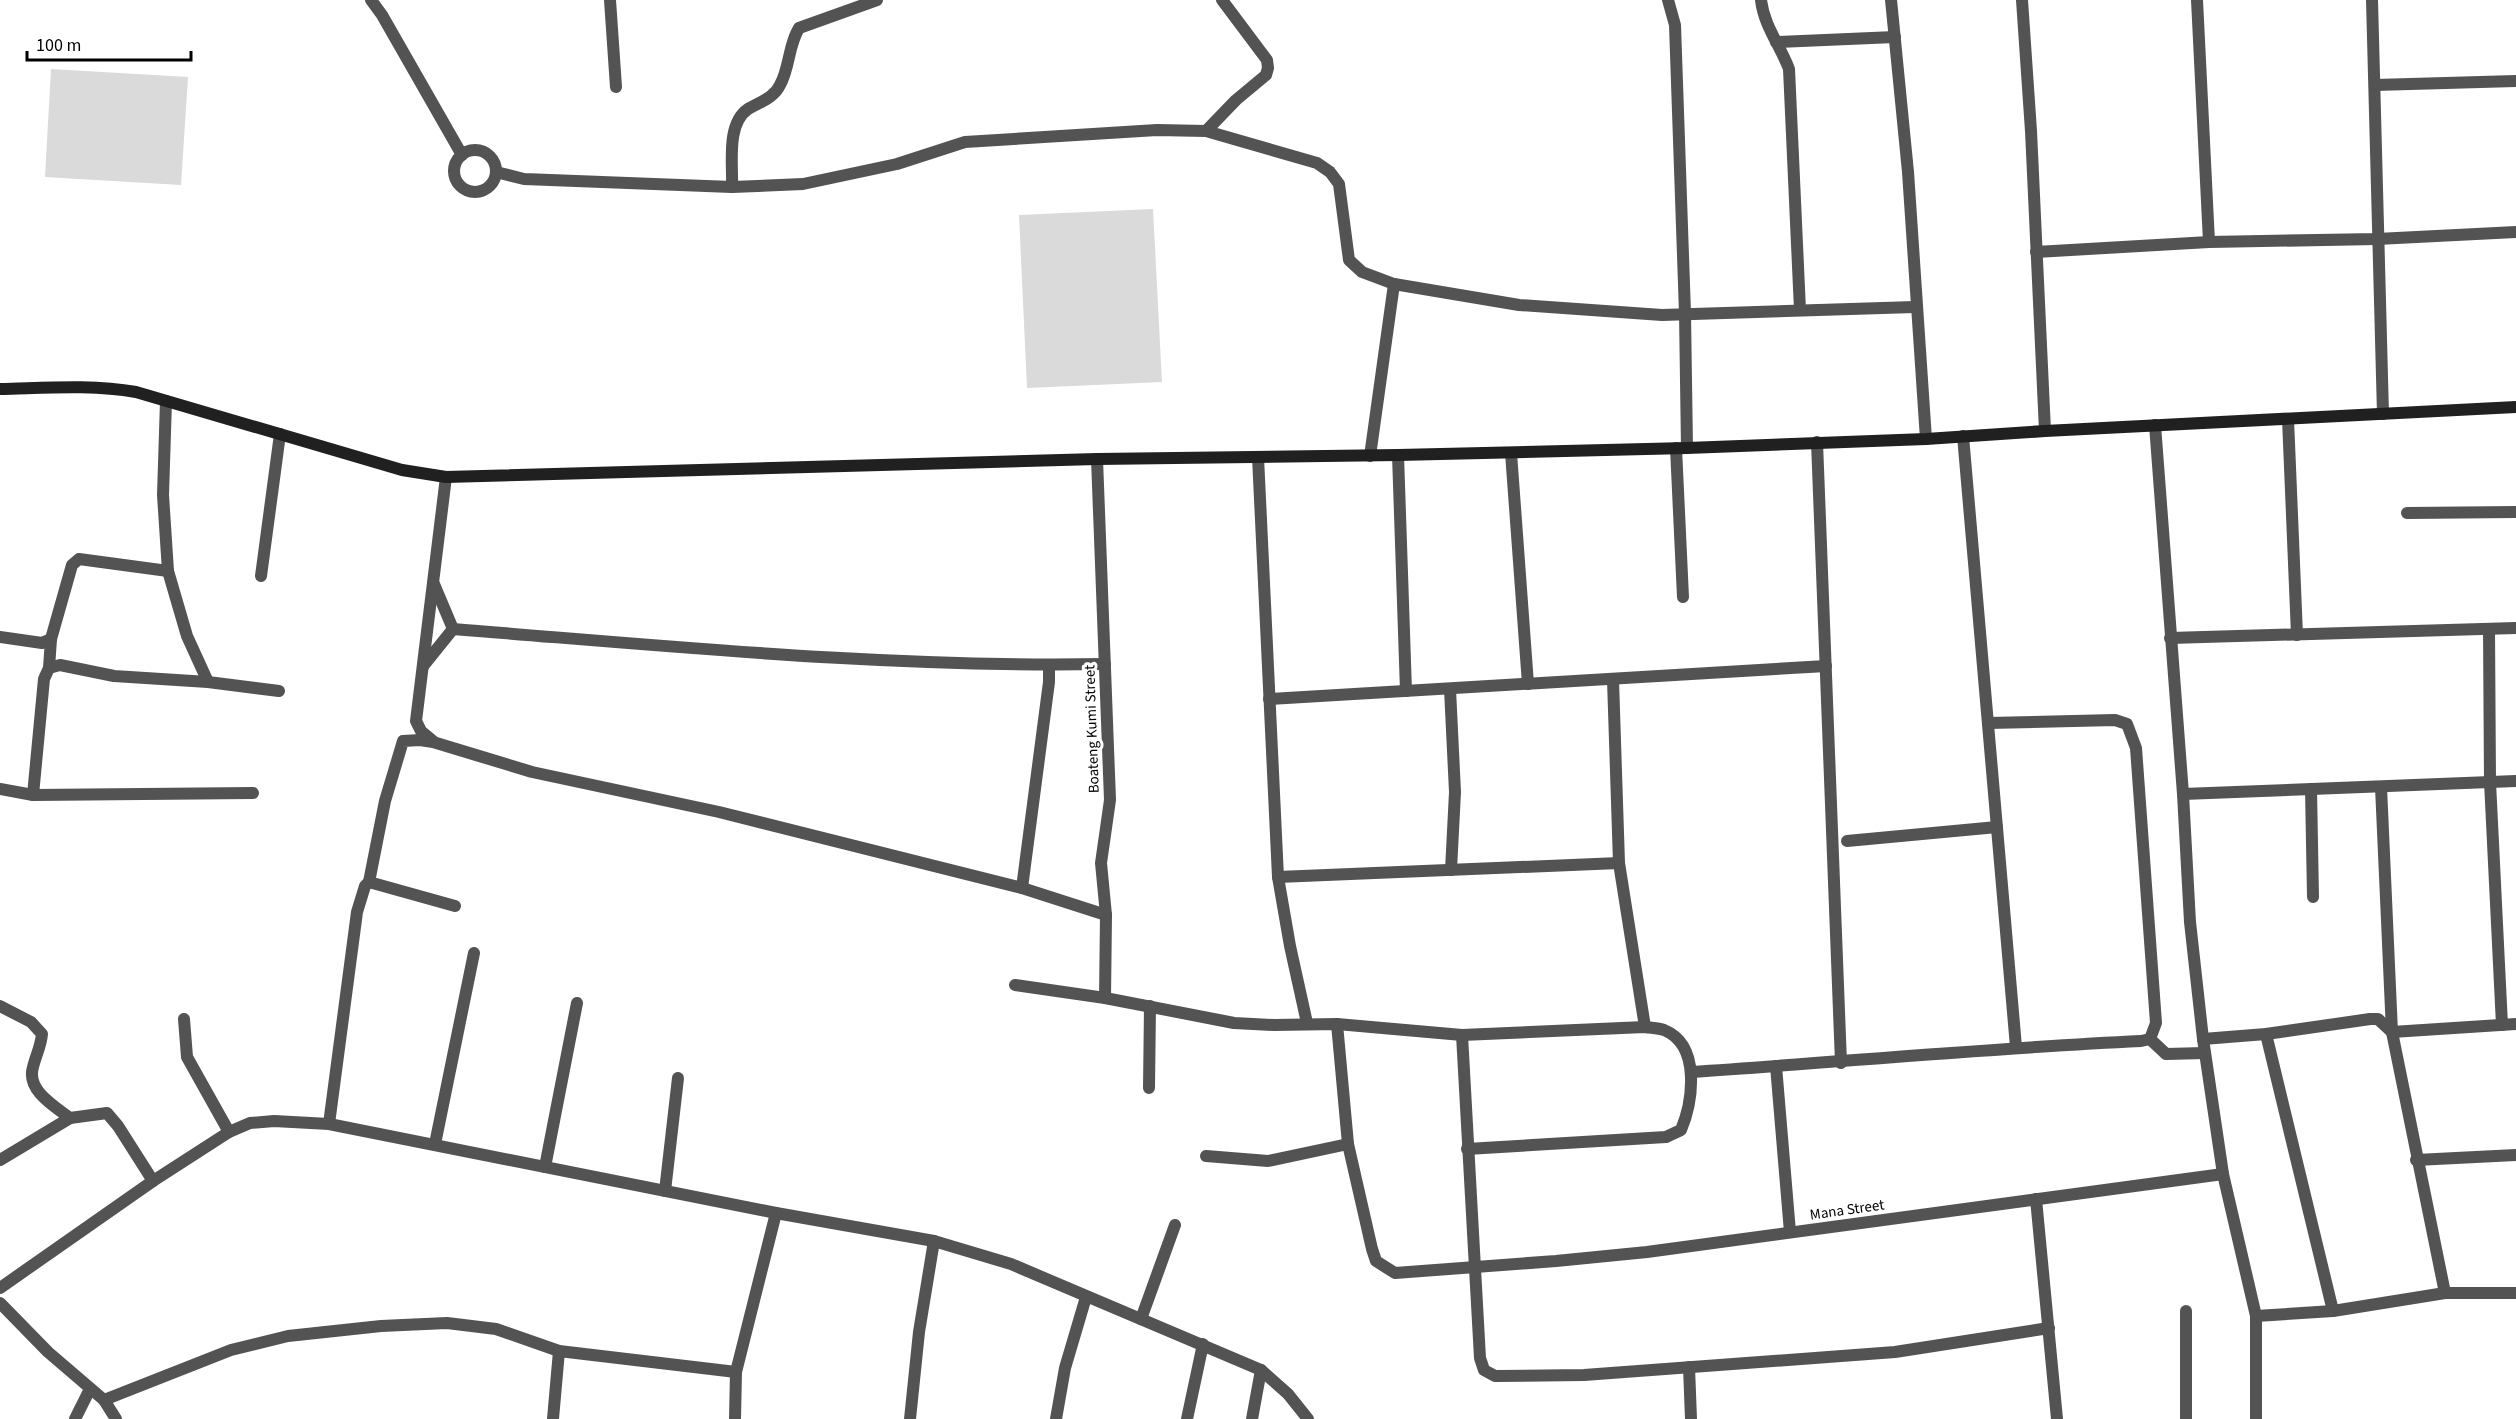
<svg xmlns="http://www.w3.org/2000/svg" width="2516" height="1419" viewBox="0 0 2516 1419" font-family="'Source Sans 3',sans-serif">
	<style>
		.pitch { fill: #dadada }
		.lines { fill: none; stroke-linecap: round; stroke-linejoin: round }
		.street { stroke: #535353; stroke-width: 12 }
		.secondary { stroke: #202020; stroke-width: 12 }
		.labels { text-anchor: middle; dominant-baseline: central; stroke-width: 6; stroke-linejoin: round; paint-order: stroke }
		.street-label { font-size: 15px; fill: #000; stroke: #fff }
	</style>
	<rect width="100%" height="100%" fill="#fff"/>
	<g class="pitch">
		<polygon points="51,69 188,77 181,185 45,177"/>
		<polygon points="1153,209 1162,382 1027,388 1019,215"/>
	</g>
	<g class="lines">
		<g class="street">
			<polyline points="371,0 382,15 462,155"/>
			<polyline points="610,0 616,87"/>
			<polyline points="1668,0 1675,25 1685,313 1687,448"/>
			<path d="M1761,0C1764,26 1780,45 1789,69L1800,310"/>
			<polyline points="1891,0 1908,172 1926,439"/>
			<polyline points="2022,0 2031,131 2045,431"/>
			<polyline points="2197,0 2209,242"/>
			<polyline points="2372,0 2383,414"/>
			<polyline points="1776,42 1895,37"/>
			<polyline points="2375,85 2516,81"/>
			<polyline points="1206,131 1236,100 1266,75 1268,68 1267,60 1222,0"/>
			<circle cx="475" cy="171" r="21"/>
			<polyline points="496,172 524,179 732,187 803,184 897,164 965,142 1157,130 1206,131 1317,163 1330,172 1339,184 1349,260 1362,272 1394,284 1519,305 1662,315 1915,307"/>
			<path d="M732,187C733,164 726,124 748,109C760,102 774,98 780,85C790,67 788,46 799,28L877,0"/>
			<polyline points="2036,252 2209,242 2377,239 2516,232"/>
			<polyline points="166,401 163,495 168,571 187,636 208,682 279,691"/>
			<polyline points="2288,419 2297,635"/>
			<polyline points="2155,425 2183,794 2190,922 2203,1039 2223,1174 2256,1316 2256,1419"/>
			<polyline points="1963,436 2016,1047"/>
			<polyline points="1817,442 1841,1063"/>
			<polyline points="1676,448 1683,597"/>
			<polyline points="1511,453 1528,684"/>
			<polyline points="1398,455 1406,691"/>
			<polyline points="1370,456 1394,284"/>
			<polyline points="1258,457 1278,877 1290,946 1307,1023"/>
			<polyline points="1097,459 1110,800 1101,863 1106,915 1105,998"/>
			<polyline points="2407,513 2516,512"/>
			<polyline points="261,576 280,434"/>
			<polyline points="434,584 453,629"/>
			<path d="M453,629C670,646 888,668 1105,664"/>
			<polyline points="2489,629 2490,782 2502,1025"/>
			<polyline points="0,637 42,643 51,639 72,565 79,559 168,571"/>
			<polyline points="2170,638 2516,628"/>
			<polyline points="424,665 453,629"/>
			<polyline points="49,668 51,639"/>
			<polyline points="1613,680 1619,863 1645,1027"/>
			<polyline points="208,682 114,676 60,665 49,668 44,679 33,795 253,793"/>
			<polyline points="1450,689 1455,792 1451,870"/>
			<polyline points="1269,699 1826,666"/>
			<polyline points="433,741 421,731 416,721 446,477"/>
			<polyline points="2381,787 2392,1032 2445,1293"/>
			<polyline points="0,789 33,795"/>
			<polyline points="2311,789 2313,897"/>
			<polyline points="2183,794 2516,781"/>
			<polyline points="1847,841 1997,827"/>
			<polyline points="1278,877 1619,863"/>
			<polyline points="1022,888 1049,682 1049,665"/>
			<polyline points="455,906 369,882 385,801 403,741 420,740 433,742 532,772 719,812 1022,888 1106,915"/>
			<path d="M1015,985L1105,998L1234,1023L1274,1025L1337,1024L1462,1035L1645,1027C1651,1028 1658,1028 1664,1030C1701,1045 1693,1101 1681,1130L1666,1137L1467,1149"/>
			<path d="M0,1006L31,1022L42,1034C41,1046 36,1055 33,1067C26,1090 54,1106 70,1118L107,1113L118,1126L153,1181"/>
			<polyline points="184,1019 187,1057 229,1132"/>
			<polyline points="1337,1024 1348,1144 1372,1249 1376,1261 1395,1273 1556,1261 1647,1252 2223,1174"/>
			<polyline points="2266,1034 2333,1311"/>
			<polyline points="1462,1035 1480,1358 1484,1370 1495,1376 1584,1375 1895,1352 2049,1328"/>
			<polyline points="2150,1039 2166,1054 2205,1053"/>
			<polyline points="2203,1039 2266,1034 2370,1019 2378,1019 2392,1032 2516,1024"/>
			<polyline points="1776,1066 1790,1232"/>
			<path d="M1691,1072C1841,1062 1991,1048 2141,1041L2150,1039L2156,1023L2136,748L2127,724L2115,720L1988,723"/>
			<polyline points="1149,1088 1150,1006"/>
			<polyline points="329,1124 357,912 365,886 369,882"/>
			<polyline points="435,1144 474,953"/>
			<polyline points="1206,1156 1268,1161 1348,1144"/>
			<polyline points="0,1160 70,1118"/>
			<polyline points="2416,1160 2516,1155"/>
			<polyline points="545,1167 577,1003"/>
			<polyline points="665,1191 678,1078"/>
			<polyline points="2036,1199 2057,1419"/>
			<polyline points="0,1288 153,1181 229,1132 250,1123 274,1121 329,1124 776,1213 934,1241 1011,1264 1261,1370 1288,1394 1308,1419"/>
			<polyline points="0,1303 48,1352 104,1400 116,1419"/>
			<polyline points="2256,1316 2333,1311 2445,1293 2516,1293"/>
			<polyline points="1141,1319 1175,1225"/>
			<polyline points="1689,1367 1691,1419"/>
			<polyline points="104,1400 231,1350 288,1336 381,1326 447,1323 496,1329 559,1351 736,1372"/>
			<polyline points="75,1419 90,1389"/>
			<polyline points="553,1419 559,1351"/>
			<polyline points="735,1419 736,1372 776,1213"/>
			<polyline points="910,1419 919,1332 934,1241"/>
			<polyline points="1056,1419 1065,1368 1086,1297"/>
			<polyline points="1187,1419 1203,1344"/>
			<polyline points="1252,1419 1261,1370"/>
			<polyline points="2186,1419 2186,1311"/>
		</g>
		<path class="secondary" d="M0,389C45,388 91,384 136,392L402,470L446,477L1097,459L1398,455L1687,448L1926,439L2045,431L2516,407"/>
	</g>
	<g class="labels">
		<g class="street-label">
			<text transform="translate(1092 729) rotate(-92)">Boateng Kumi Street</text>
			<text transform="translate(1847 1210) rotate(-8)">Mana Street</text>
		</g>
	</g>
	<path d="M27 51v9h164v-9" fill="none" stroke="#000000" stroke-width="3"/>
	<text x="36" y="51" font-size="18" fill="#000000" stroke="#ffffff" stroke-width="4.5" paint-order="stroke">100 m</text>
</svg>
